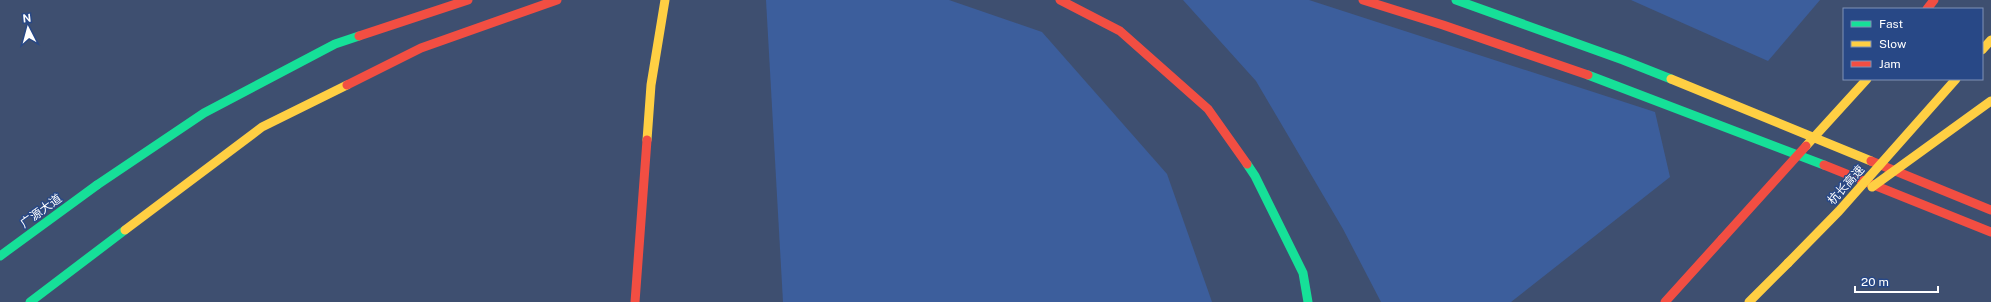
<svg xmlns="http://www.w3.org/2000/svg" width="1991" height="302" viewBox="0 0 1991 302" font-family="'Public Sans','Noto Sans SC',sans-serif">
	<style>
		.green { fill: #3c5e9c }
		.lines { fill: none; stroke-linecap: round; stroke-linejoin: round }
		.fast { stroke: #16e098; stroke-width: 9 }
		.slow { stroke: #ffcf43; stroke-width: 9 }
		.jam { stroke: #f24e42; stroke-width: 9 }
		.slow-bridge { stroke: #ffcf43; stroke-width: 9 }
		.jam-bridge { stroke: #f24e42; stroke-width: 9 }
		.labels { text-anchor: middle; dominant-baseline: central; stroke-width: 3; stroke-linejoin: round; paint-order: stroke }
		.street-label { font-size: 12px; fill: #fff; stroke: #284886 }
	</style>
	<rect width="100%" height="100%" fill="#3e4f70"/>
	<g class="green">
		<polygon points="766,0 949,0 1042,32 1167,174 1212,302 783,302"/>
		<polygon points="1183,0 1309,0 1655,112 1670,177 1511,302 1381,302 1343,229 1256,81"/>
		<polygon points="1631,0 1820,0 1768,61"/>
	</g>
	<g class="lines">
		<g class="fast">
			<polyline points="1456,0 1623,60 1671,79"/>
			<polyline points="1588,75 1824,165"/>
			<polyline points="1247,164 1255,176 1303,273 1308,302"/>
			<polyline points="97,185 204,113 335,44 359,36"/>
			<polyline points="0,256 97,185"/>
			<polyline points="30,302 125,230"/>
		</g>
		<g class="slow">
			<polyline points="1982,50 1991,40"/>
			<polyline points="1671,79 1871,161"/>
			<polyline points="647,140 651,85 665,0"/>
			<polyline points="125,230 262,127 347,85"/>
			<polyline points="1749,302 1788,263"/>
		</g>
		<g class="jam">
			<polyline points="1060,0 1120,31 1208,109 1247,164"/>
			<polyline points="1363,0 1443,25 1588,75"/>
			<polyline points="1927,9 1934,0"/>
			<polyline points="359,36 468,0"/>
			<polyline points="347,85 421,48 557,0"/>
			<polyline points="1871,161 1991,210"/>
			<polyline points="1824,165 1991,232"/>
			<polyline points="635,302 647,140"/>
			<polyline points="1665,302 1722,239"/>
		</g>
		<g class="slow-bridge">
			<polyline points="1806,146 1867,79"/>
			<polyline points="1872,187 1991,101"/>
			<polyline points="1788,263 1839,211 1956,79"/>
		</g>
		<polyline class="jam-bridge" points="1722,239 1806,146"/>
	</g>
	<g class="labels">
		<g class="street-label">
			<text transform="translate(1846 185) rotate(-48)">杭长高速</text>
			<text transform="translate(41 211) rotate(-36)">广源大道</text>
		</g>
	</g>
	<rect x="1843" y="8" width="140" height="72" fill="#284886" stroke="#7e91b6"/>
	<rect x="1851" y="21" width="20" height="6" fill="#16e098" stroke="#7e91b6"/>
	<text x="1879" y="28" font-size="12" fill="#ffffff">Fast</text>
	<rect x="1851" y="41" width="20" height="6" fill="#ffcf43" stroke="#7e91b6"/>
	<text x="1879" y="48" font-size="12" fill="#ffffff">Slow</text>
	<rect x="1851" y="61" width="20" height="6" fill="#f24e42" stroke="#7e91b6"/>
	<text x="1879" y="68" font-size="12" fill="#ffffff">Jam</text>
	<g transform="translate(28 28) rotate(354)" stroke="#284886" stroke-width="3" paint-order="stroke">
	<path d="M0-3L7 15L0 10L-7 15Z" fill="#ffffff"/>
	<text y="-6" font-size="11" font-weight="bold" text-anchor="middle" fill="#ffffff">N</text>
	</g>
	<path d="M1855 286v6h83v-6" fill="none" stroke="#ffffff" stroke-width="2"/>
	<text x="1861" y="286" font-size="12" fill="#ffffff" stroke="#284886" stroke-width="3" paint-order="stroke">20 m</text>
</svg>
